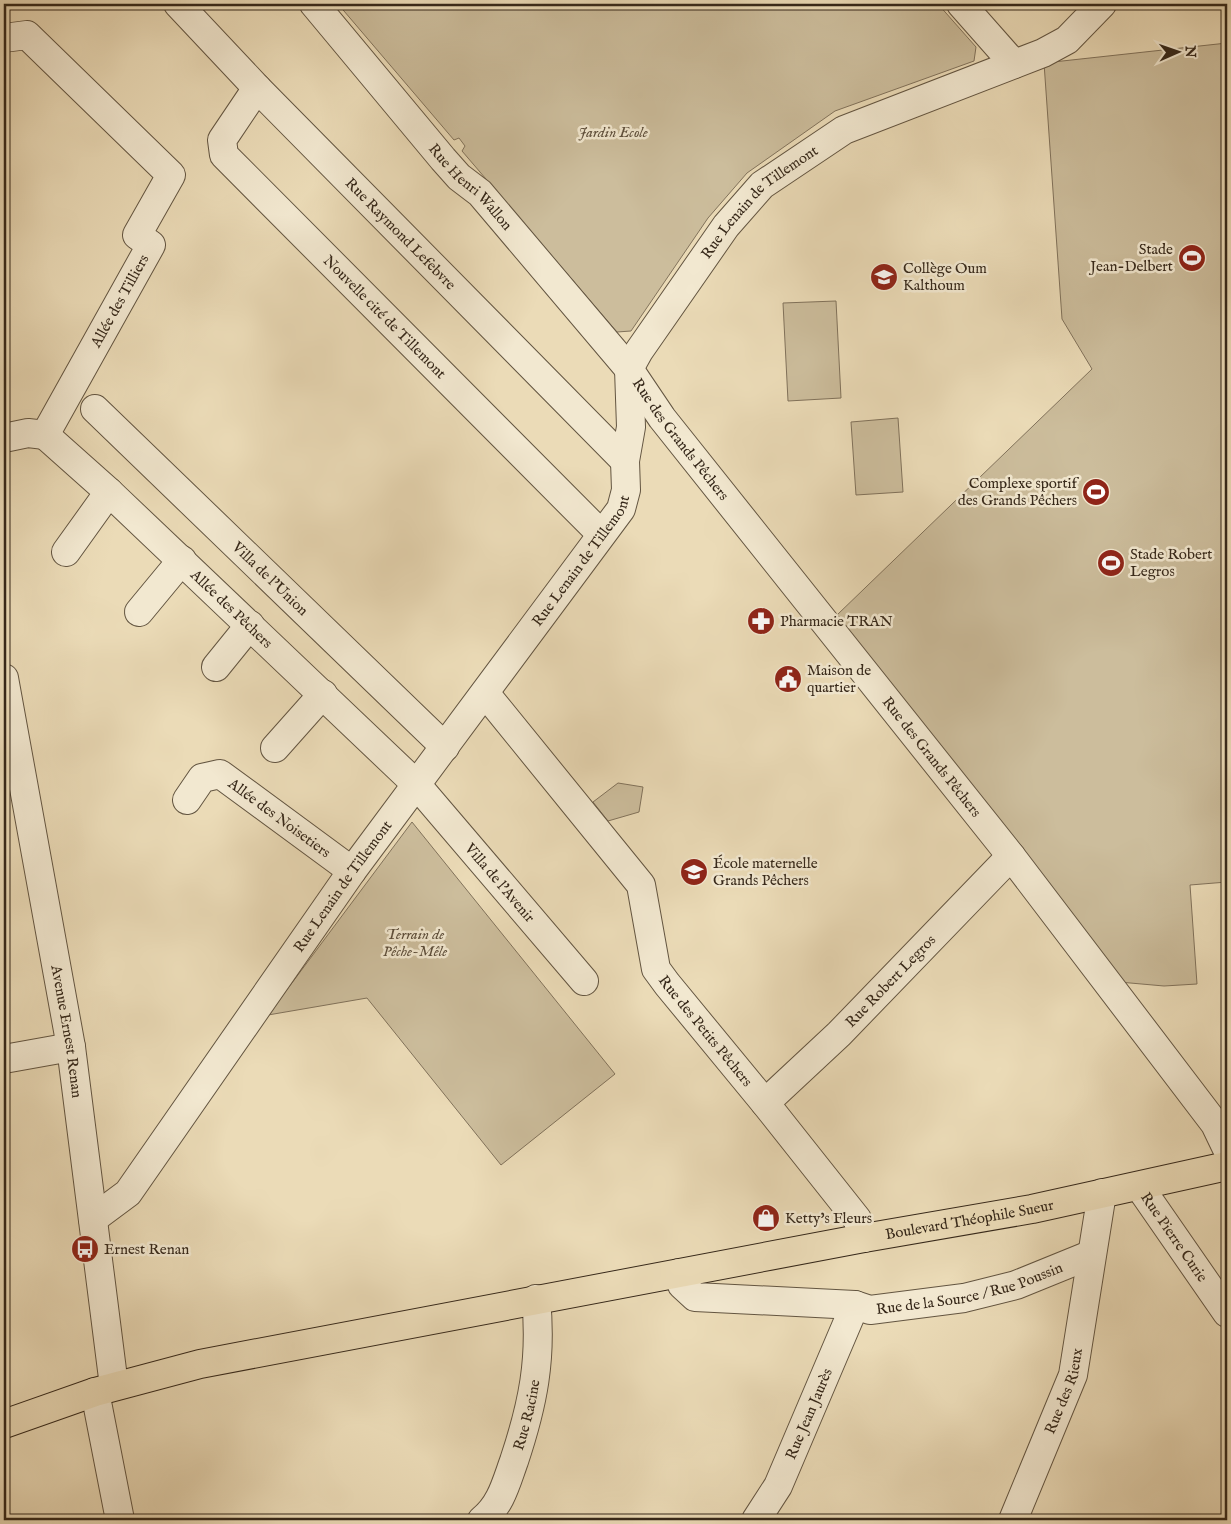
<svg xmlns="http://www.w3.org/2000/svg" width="1231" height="1524" viewBox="0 0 1231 1524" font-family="'IM FELL English',serif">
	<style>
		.green { fill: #ccbd9c; stroke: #81725b }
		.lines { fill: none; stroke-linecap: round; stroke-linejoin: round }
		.minor-casing { stroke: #635541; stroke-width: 30 }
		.major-casing { stroke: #36281a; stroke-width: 30 }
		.minor { stroke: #f2e8d0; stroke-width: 28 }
		.major { stroke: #ebdbb7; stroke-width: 28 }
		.labels { text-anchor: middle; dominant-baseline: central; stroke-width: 5; stroke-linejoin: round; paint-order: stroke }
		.park-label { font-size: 15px; font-style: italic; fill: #5c4d3a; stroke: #f2e8d0 }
		.street-label { font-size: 15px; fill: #36281a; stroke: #f2e8d0 }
		.poi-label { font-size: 15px; fill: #36281a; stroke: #f2e8d0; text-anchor: start }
	</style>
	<rect width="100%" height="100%" fill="#ebdbb7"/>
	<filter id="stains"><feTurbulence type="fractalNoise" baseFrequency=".004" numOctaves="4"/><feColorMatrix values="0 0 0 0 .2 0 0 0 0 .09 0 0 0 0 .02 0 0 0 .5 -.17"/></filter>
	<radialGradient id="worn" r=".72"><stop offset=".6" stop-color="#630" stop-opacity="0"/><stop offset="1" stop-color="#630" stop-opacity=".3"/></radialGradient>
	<g class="green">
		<polygon points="338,4 938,4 976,47 974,61 835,111 747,173 708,218 631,331 617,332 462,151 465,146 459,138 454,140"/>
		<polygon points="1227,43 1227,882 1190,885 1197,984 1164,986 1119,982 837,615 1092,369 1062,319 1044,63"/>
		<polygon points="836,301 841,398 788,401 783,303"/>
		<polygon points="898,418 903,492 856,495 851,422"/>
		<polygon points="618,783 643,787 639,812 608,821 593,802"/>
		<polygon points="412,822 615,1074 501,1165 367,998 268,1015"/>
	</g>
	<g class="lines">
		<g class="minor-casing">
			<g id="minor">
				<path id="s1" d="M178,4L257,88L625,461"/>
				<path id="s2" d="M314,4L443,159L459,177L480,193L629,369L662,418L1011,856L1215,1124L1227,1149"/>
				<polyline points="961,4 1014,64"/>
				<polyline points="4,38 27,35 171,175 137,235 151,245 45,435"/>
				<path id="s3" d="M257,88L222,140L224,155L601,534"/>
				<path id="s4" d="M95,409L445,747"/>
				<path id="s5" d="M45,435L109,492L416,784L584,981"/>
				<polyline points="4,438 28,433 45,435"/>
				<polyline points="66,552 109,492"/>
				<polyline points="139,612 182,560"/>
				<polyline points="216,667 250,625"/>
				<path id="s6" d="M4,678L71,1047L114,1386"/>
				<path id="s7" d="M485,693L641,885L656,969L667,984L765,1103L857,1219L864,1238"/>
				<polyline points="275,748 323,694"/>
				<path id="s8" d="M187,800L202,778L220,774L352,871"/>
				<polyline points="4,1059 71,1047"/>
				<path id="s9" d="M765,1103L839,1034L1011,856"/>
				<path id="s10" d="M1139,1186L1227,1313"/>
				<path id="s11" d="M93,1219L128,1193L352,871L621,509L626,490L625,461L631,427L629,369L639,351L726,226L762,185L844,130L1043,53L1067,40L1102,4"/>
				<path id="s12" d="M679,1273L682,1285L695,1297L855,1305L870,1310L964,1298L1016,1285L1090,1255"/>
				<polyline points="95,1392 120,1520"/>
				<path id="s13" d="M482,1520C501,1505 506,1483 514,1461C533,1404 542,1359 536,1299"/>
				<path id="s14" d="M756,1520L778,1486L855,1305"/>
				<path id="s15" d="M1013,1520L1073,1375L1102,1193"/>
			</g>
		</g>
		<g class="major-casing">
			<g id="major">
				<path id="s16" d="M4,1424L95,1392L200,1364L864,1238L1032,1209L1227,1166"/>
			</g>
		</g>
		<use href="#minor" class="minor"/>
		<use href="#major" class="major"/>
	</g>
	<defs>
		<g id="stadium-disc" transform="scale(1.4375)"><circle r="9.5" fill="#8f2418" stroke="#f2e8d0"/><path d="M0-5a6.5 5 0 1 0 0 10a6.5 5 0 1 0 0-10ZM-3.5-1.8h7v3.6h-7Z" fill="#fff"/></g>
		<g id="school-disc" transform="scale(1.4375)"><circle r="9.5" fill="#8f2418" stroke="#f2e8d0"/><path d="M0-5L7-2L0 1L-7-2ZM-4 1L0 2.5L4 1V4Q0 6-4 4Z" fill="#fff"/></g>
		<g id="pharmacy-disc" transform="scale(1.4375)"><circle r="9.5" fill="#8f2418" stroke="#f2e8d0"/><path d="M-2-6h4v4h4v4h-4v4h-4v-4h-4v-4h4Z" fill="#fff"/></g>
		<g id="civic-disc" transform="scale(1.4375)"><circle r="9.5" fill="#8f2418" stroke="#f2e8d0"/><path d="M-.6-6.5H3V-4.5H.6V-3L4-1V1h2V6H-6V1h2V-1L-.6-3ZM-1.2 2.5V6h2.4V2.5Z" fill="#fff"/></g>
		<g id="shop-disc" transform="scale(1.4375)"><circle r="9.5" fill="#8f2418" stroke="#f2e8d0"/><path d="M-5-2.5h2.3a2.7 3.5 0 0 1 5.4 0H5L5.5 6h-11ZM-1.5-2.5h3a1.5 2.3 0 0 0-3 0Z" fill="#fff"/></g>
		<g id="bus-disc" transform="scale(1.4375)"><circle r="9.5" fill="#8f2418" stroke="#f2e8d0"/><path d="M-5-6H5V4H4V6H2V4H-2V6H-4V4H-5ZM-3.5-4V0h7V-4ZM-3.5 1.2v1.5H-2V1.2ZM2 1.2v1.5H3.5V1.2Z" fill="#fff"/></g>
	</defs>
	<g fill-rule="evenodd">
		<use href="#stadium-disc" x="1192" y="258"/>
		<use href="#school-disc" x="884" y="277"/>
		<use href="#stadium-disc" x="1096" y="492"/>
		<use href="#stadium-disc" x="1111" y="563"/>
		<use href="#pharmacy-disc" x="761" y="621"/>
		<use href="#civic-disc" x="788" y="679"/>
		<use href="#school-disc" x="694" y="872"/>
		<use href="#shop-disc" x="766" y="1218"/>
		<use href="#bus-disc" x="85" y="1249"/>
	</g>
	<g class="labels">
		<g class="park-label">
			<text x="613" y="132">Jardin Ecole</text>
			<text x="415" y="934">Terrain de<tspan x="415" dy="17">Pêche-Mêle</tspan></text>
		</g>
		<g class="street-label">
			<text stroke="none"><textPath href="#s2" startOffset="241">Rue Henri Wallon</textPath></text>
			<text stroke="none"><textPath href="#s11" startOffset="1242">Rue Lenain de Tillemont</textPath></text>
			<text stroke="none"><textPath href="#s1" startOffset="320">Rue Raymond Lefebvre</textPath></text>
			<text transform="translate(120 301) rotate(-61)">Allée des Tilliers</text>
			<text stroke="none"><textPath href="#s3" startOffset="306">Nouvelle cité de Tillemont</textPath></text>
			<text stroke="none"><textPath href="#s2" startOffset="570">Rue des Grands Pêchers</textPath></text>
			<text stroke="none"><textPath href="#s11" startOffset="822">Rue Lenain de Tillemont</textPath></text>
			<text stroke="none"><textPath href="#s4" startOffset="244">Villa de l'Union</textPath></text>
			<text stroke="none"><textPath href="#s5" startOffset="255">Allée des Pêchers</textPath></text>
			<text stroke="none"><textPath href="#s2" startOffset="975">Rue des Grands Pêchers</textPath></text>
			<text stroke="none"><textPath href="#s8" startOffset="119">Allée des Noisetiers</textPath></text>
			<text stroke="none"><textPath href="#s5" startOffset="639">Villa de l'Avenir</textPath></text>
			<text stroke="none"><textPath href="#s11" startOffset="418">Rue Lenain de Tillemont</textPath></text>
			<text stroke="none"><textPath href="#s9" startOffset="175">Rue Robert Legros</textPath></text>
			<text stroke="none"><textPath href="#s6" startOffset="359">Avenue Ernest Renan</textPath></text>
			<text stroke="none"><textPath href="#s7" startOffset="412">Rue des Petits Pêchers</textPath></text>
			<text stroke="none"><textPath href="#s16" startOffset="988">Boulevard Théophile Sueur</textPath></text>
			<text stroke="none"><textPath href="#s10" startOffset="62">Rue Pierre Curie</textPath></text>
			<text stroke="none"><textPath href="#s12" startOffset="308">Rue de la Source / Rue Poussin</textPath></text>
			<text stroke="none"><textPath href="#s15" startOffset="139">Rue des Rieux</textPath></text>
			<text stroke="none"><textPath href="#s13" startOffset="116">Rue Racine</textPath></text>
			<text stroke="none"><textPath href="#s14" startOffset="119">Rue Jean Jaurès</textPath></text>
		</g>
		<g class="poi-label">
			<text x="1173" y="249" text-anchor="end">Stade<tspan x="1173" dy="17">Jean-Delbert</tspan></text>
			<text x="903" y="268">Collège Oum<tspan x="903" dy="17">Kalthoum</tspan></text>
			<text x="1077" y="483" text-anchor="end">Complexe sportif<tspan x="1077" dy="17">des Grands Pêchers</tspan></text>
			<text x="1130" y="554">Stade Robert<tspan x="1130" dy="17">Legros</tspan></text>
			<text x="780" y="621">Pharmacie TRAN</text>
			<text x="807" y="670">Maison de<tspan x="807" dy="17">quartier</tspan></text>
			<text x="713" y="863">École maternelle<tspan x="713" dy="17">Grands Pêchers</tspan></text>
			<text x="785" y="1218">Ketty's Fleurs</text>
			<text x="104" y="1249">Ernest Renan</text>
		</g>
	</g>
	<rect width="1231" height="1524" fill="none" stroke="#ebdbb7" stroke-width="20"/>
	<rect x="5" y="5" width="1221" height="1514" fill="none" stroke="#36281a" stroke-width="2.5"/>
	<rect x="10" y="10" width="1211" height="1504" fill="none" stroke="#36281a"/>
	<g transform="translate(1178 52) rotate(88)" stroke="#f2e8d0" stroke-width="4" paint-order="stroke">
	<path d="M0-4L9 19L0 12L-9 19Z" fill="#36281a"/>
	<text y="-8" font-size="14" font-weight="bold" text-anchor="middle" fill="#36281a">N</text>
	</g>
	<rect width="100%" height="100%" filter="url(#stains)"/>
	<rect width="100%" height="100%" fill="url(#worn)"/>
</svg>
